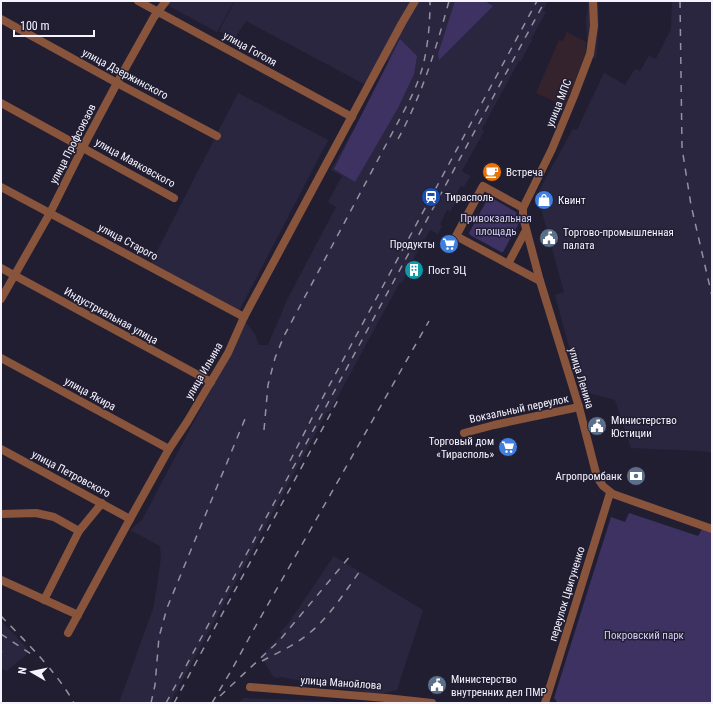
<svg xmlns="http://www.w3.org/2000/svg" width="713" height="704" viewBox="0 0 713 704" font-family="'Roboto Condensed',sans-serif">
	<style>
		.built { fill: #2b2640 }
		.education { fill: #34232c }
		.green { fill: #3e3263 }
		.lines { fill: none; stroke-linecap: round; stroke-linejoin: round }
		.minor { stroke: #89543c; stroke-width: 8 }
		.rail { stroke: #9491a0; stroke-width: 1.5; stroke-dasharray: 7 7; stroke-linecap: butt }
		.labels { text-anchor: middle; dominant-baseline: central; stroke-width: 3; stroke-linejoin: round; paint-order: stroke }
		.street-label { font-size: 11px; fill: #f5f3ff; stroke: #221e32 }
		.poi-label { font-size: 11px; fill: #f5f3ff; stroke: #221e32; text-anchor: start }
		.park-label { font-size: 11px; fill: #d3ccf6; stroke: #221e32 }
	</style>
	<rect width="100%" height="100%" fill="#221e32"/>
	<g class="built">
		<polygon points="170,1 234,1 217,32 167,5"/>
		<polygon points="235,1 480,1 488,6 491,1 548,1 543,11 546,12 531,39 532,40 521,61 519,61 482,129 484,131 462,171 470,176 464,187 461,186 455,196 458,198 450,212 447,210 440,224 442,226 438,234 430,230 425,239 423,239 402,283 400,282 330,411 327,412 170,703 119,703 154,606 161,557 160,546 130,530 142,520 242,331 244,320 255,334 259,345 268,345 287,300 336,207 328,202 342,176 331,170 397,51 364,84 246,21 234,39 219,31"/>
		<polygon points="587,1 598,1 599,22 596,59 587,52 587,34 586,19 588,6"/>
		<polygon points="672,1 710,1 712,5 712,453 701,451 631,448 615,400 581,391 555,295 564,292 537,194 573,129 577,130 604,73 625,85 635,69 640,71 649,56 656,59 671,29"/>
		<polygon points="238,93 328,140 239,311 150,265"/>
		<polygon points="334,556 423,610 397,690 384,693 368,693 281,677 276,678 272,675 261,656 282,635 280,632 288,624"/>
		<polygon points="1,621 28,649 26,655 7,671 1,668"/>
		<polygon points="243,698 329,701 345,703 239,703"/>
	</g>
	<polygon class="education" points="567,32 586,42 586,54 565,106 536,93 559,40 563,41"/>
	<g class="green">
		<polygon points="455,1 485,1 493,6 439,60 438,54"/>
		<polygon points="400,39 417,56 414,74 398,108 355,182 334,169"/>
		<polygon points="490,197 516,212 519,223 503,252 501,252 470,235 469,233 488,198"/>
		<polygon points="629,513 698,536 702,529 712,533 712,703 558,703 554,698 611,517 625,522"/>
	</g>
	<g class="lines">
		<g class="minor">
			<polyline points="138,1 352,117"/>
			<polyline points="593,1 594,26 590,54 574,96 552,149 523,208 523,217 540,281 579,407 597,477 603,486 613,494 712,529"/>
			<polyline points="1,19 117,83 217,136"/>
			<polyline points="1,103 174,198"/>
			<polyline points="1,187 244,317"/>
			<polyline points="523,208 483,186 456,236 540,281"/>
			<polyline points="508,264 526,230"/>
			<polyline points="1,268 211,382"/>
			<polyline points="1,299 50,213 83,147 117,83 154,17 166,1"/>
			<polyline points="1,358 169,449"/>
			<polyline points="464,433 494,425 579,407"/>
			<polyline points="1,449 130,519"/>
			<polyline points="1,514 36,513 54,517 79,531 102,503"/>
			<polyline points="1,580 78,615"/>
			<polyline points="44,600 79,531"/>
			<polyline points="68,633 130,519 169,449 187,422 228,353 244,317 402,23 415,1"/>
			<polyline points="250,687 386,698 432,703"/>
			<polyline points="545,703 610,493"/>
		</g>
		<g class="rail">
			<polyline points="680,1 682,148 691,205 712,296"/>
			<path d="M398,139C422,95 436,49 449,1"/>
			<path d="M264,430L268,385L275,358L284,336L405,109C412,96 418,83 422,69C428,48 430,23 430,1"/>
			<polyline points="290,461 316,410 537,1"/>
			<path d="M1,616C26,642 57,672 74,703"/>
			<polyline points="1,634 34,656"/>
			<polyline points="1,651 2,652"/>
			<path d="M262,661C277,653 293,646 307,635C329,618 344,593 360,571"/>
			<polyline points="220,696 279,641 351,555"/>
			<polyline points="151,703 155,685 159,637 167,608 247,414"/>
			<polyline points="166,703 545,1"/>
			<polyline points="174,703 338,400"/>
			<polyline points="212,703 231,671 254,629 429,321"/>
		</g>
	</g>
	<defs>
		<g id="cafe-disc" transform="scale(1)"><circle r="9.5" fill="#e8710a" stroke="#221e32"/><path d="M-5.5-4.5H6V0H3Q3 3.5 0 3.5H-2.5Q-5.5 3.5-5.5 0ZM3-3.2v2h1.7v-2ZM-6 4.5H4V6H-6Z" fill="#fff"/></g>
		<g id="station-disc" transform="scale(1)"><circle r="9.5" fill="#1a4fb4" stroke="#221e32"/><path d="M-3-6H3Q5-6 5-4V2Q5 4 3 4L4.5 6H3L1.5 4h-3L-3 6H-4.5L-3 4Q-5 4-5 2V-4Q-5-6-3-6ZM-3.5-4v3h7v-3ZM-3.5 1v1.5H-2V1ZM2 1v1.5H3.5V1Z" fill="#fff"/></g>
		<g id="shop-disc" transform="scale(1)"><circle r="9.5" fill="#3f7fe0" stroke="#221e32"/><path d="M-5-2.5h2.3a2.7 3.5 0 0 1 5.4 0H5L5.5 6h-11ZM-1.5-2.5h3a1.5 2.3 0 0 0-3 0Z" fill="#fff"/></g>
		<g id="civic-disc" transform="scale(1)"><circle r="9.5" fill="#5c6f8a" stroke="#221e32"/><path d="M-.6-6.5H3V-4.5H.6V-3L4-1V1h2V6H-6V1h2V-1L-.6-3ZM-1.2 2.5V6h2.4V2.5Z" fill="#fff"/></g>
		<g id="supermarket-disc" transform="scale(1)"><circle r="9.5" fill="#3f7fe0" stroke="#221e32"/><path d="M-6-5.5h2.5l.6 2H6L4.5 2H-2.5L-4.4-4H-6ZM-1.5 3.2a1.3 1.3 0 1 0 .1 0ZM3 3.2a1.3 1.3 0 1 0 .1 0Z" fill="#fff"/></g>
		<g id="building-disc" transform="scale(1)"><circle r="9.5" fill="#0f9aa8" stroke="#221e32"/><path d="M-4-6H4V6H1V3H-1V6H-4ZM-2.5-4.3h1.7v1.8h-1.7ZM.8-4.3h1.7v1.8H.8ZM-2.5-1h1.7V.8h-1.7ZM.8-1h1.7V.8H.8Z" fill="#fff"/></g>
		<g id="bank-disc" transform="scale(1)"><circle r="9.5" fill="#5c6f8a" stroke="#221e32"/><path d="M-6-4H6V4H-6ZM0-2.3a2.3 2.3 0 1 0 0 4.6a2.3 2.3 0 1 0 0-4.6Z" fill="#fff"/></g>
	</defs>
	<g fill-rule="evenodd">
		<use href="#cafe-disc" x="492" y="172"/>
		<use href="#station-disc" x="431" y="197"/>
		<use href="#shop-disc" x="544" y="200"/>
		<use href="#civic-disc" x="549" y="238"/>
		<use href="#supermarket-disc" x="449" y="244"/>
		<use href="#building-disc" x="414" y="270"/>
		<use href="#civic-disc" x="597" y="426"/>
		<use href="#supermarket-disc" x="508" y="447"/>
		<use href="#bank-disc" x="636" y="476"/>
		<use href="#civic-disc" x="437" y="685"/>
	</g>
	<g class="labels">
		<g class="street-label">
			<text transform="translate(250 49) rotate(29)">улица Гоголя</text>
			<text transform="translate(125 74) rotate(28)">улица Дзержинского</text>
			<text transform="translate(559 103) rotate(-68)">улица МПС</text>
			<text transform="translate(73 144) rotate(-63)">улица Профсоюзов</text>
			<text transform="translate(135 163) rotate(29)">улица Маяковского</text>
			<text transform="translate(128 242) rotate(28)">улица Старого</text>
			<text transform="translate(111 316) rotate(29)">Индустриальная улица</text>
			<text transform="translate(204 371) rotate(-60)">улица Ильина</text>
			<text transform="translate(581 378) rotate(73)">улица Ленина</text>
			<text transform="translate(90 394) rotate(29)">улица Якира</text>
			<text transform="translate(519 409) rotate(-12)">Вокзальный переулок</text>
			<text transform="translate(71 474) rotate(28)">улица Петровского</text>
			<text transform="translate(567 594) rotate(-73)">переулок Цвигуненко</text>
			<text transform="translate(341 683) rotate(4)">улица Манойлова</text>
		</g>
		<g class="poi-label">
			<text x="506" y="172">Встреча</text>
			<text x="445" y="197">Тирасполь</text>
			<text x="558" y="200">Квинт</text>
			<text x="563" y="232">Торгово-промышленная<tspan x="563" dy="13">палата</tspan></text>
			<text x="435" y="244" text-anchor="end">Продукты</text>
			<text x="428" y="270">Пост ЭЦ</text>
			<text x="611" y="420">Министерство<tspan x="611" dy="13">Юстиции</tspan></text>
			<text x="494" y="441" text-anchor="end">Торговый дом<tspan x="494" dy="13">«Тирасполь»</tspan></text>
			<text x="622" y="476" text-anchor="end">Агропромбанк</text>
			<text x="451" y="679">Министерство<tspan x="451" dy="13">внутренних дел ПМР</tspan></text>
		</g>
		<g class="park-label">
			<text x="496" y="218">Привокзальная<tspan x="496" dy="13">площадь</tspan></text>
			<text x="644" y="635">Покровский парк</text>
		</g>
	</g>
	<rect width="713" height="704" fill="none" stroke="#f5f3ff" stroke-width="4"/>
	<g transform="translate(32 672) rotate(279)" stroke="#221e32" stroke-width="3" paint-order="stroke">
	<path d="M0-3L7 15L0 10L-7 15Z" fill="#f5f3ff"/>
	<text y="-6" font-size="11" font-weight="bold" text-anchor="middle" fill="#f5f3ff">N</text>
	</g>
	<path d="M14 30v6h80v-6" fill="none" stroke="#f5f3ff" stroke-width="2"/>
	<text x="20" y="30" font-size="12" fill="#f5f3ff" stroke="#221e32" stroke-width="3" paint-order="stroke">100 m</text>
</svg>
